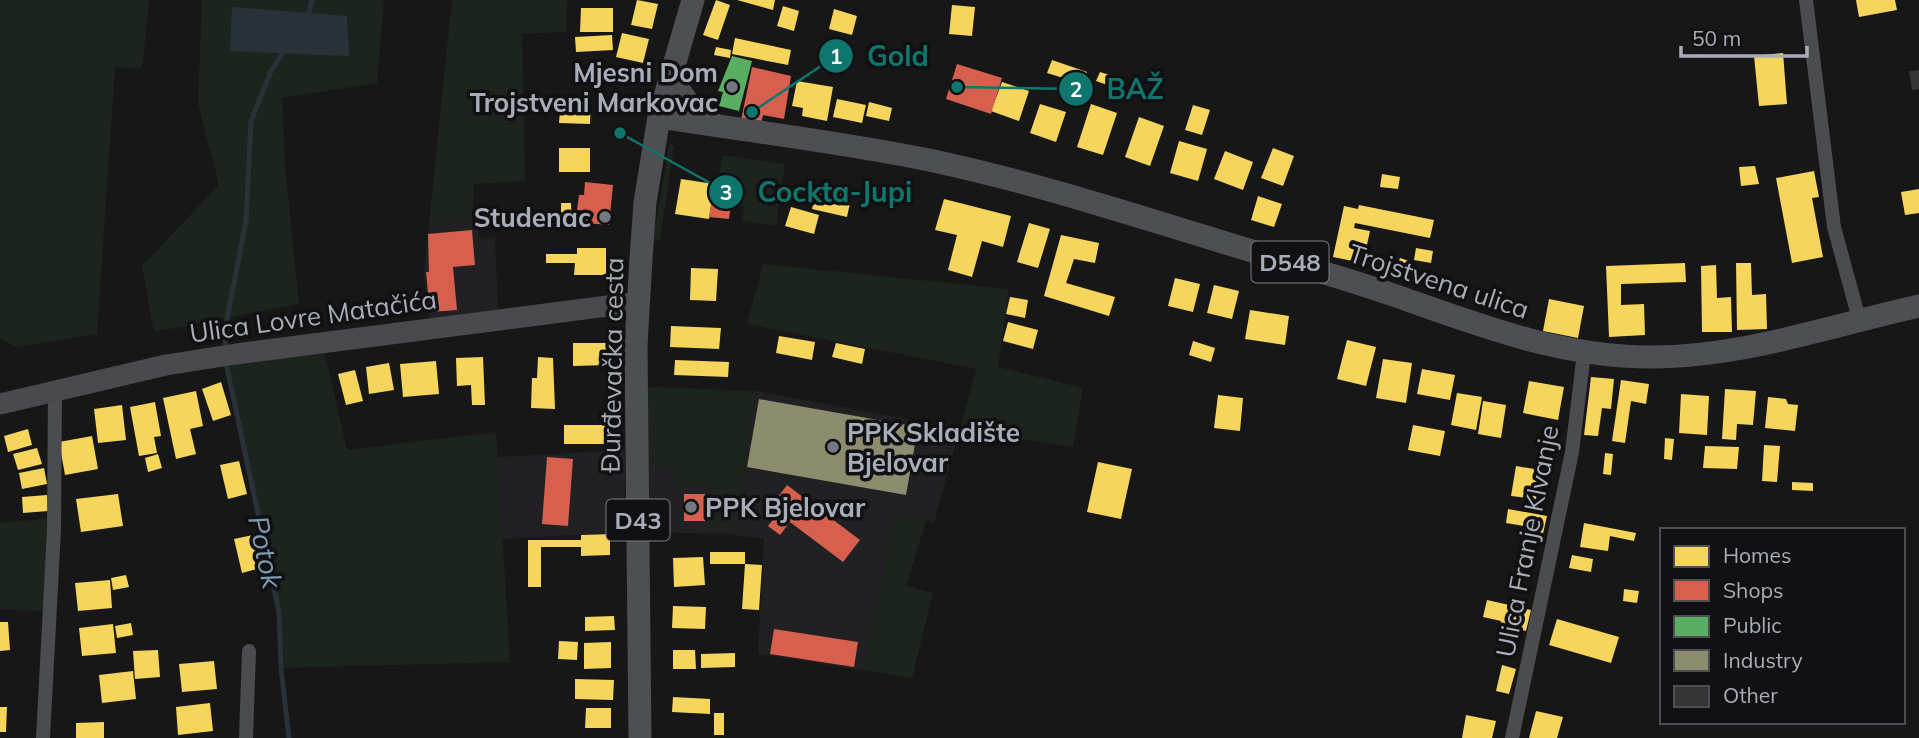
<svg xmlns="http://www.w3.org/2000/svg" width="1919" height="738" viewBox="0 0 1919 738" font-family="Mulish,sans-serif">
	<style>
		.built { fill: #212123 }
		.green { fill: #1d241e }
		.water { fill: #2a3239 }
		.homes { fill: #f6d55c }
		.shops { fill: #d6604d }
		.public { fill: #5aae61 }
		.industry { fill: #8c8c6e }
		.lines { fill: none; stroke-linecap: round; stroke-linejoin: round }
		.stream { stroke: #2a3239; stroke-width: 5 }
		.building { fill: #353536 }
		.minor { stroke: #4b4c50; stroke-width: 14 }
		.secondary { stroke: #4a4a4e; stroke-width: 21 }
		.primary { stroke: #4d4f52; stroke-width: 23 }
		.poi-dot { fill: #757880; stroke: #111113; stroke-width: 2.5 }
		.labels { text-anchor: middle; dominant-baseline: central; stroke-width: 7; stroke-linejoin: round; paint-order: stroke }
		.shield { fill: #111113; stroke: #7b7e86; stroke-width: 2 }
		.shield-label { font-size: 24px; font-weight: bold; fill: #a8adb8 }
		.poi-label { font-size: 26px; font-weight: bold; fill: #a8adb8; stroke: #111113; text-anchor: end }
		.street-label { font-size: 26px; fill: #a8adb8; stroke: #111113 }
		.water-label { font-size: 28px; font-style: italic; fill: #7f9bb3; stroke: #111113 }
		.leader { fill: none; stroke: #0f766e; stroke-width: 2.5 }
		.callout-dot { fill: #0f766e; stroke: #111113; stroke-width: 2.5 }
		.mark-label { font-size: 21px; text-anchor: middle; font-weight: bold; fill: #fff }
		.callout-label { font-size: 28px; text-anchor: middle; font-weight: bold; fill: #0f766e; stroke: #111113; stroke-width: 7; stroke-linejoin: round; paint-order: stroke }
	</style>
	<rect width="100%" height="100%" fill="#171717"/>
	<g class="built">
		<polygon points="478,223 479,238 495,237 498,310 429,319 424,275 429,224"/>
		<polygon points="756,391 960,429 934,523 895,512 863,670 758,654 764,539 728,534 638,532 638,462 653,462 675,469 708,485 707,527 738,515"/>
		<polygon points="625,450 625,532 502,539 497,457"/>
	</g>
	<g class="green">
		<polygon points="0,0 149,0 142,69 115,67 97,334 17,347 0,339"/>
		<polygon points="202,0 384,0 377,83 282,98 285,166 299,304 154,332 142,266 219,185 198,103"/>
		<polygon points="452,0 567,0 566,32 522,34 525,181 474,184 472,223 429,224"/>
		<polygon points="670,143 674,147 660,240 655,242 653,239"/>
		<polygon points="722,155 785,164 776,226 742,221 744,207 739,206 742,187 718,183"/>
		<polygon points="763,264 1009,289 998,367 1083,388 1073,447 960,429 976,369 747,324"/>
		<polygon points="322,341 347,450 496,432 510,662 281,668 279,612 226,356"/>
		<polygon points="657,387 756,391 738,515 724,527 707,527 708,485 675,487 674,469 653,462 638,462 637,388"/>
		<polygon points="895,512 926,521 906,586 933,593 912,678 863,670"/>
		<polygon points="55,518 50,611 0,610 0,523"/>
	</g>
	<polygon class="water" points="232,7 347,16 349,56 230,51"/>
	<g class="homes">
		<polygon points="637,0 658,4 652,29 631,25"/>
		<polygon points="716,0 730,5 718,40 703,35"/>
		<polygon points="737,0 775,0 773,10"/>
		<polygon points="1856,0 1895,0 1897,10 1859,17"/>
		<polygon points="952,5 975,7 972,36 949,34"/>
		<polygon points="783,6 799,11 794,31 777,26"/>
		<polygon points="581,8 613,8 613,32 580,32"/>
		<polygon points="834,9 857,16 852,35 829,29"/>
		<polygon points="622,33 649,39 643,63 616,57"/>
		<polygon points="612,35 613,50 576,52 575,37"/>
		<polygon points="735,38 791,50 788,65 732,54"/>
		<polygon points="716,47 731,50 730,58 714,55"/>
		<polygon points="1783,53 1787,104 1759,106 1754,56"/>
		<polygon points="1052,60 1087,72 1083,84 1047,73"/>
		<polygon points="1100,72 1119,78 1116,88 1096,81"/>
		<polygon points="797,81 833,87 827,121 802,116 803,108 792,106"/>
		<polygon points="1002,82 1029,91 1019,121 991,111"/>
		<polygon points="561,98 591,99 590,124 559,123"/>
		<polygon points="837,99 866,105 862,123 833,117"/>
		<polygon points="869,102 892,108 889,121 866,116"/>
		<polygon points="1040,104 1066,112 1056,142 1030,133"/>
		<polygon points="1091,104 1117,113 1103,155 1077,147"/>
		<polygon points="1193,105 1210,110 1202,135 1185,130"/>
		<polygon points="1139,117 1164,126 1150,166 1125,157"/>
		<polygon points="1179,141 1207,149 1198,181 1170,173"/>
		<rect x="559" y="148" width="31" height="24"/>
		<polygon points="1273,148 1294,156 1283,186 1261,178"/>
		<polygon points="1225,151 1253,162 1243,190 1214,179"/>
		<polygon points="1755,166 1759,184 1741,186 1739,167"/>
		<polygon points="1814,171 1819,197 1812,198 1823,257 1792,263 1776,178"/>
		<polygon points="1382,174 1400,177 1398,189 1380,187"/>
		<polygon points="681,179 714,184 709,219 675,214"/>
		<polygon points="817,186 852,194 847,217 812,209"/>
		<polygon points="1919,189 1919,213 1905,215 1901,192"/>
		<polygon points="1258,196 1282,204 1274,227 1251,220"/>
		<polygon points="944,199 1011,216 1003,247 982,241 972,277 948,270 957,235 935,230"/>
		<polygon points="561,203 571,203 572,229 561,229"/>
		<polygon points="1359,205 1434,220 1430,238 1355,223 1354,228 1370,231 1363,263 1333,257 1344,206 1358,209"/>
		<polygon points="791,207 819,215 814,234 785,226"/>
		<polygon points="1029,223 1050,229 1038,268 1017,262"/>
		<polygon points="1061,235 1099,243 1095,263 1074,259 1066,283 1115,297 1109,316 1044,296"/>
		<polygon points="577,248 606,248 606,275 574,275 575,263 546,263 546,254 577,254"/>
		<polygon points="1416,248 1433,251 1431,263 1414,260"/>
		<polygon points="1400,258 1412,262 1407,276 1395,272"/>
		<polygon points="1685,263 1686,282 1621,284 1621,305 1644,304 1645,335 1609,337 1606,266"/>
		<polygon points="1736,263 1751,263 1752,295 1766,294 1767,329 1737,330"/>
		<polygon points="1716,265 1717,298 1731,297 1732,332 1702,332 1701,266"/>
		<polygon points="691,268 718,269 716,301 690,300"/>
		<polygon points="1175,278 1200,284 1193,312 1168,306"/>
		<polygon points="1214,285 1239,291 1232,319 1207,313"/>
		<polygon points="1010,297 1028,300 1025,318 1006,314"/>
		<polygon points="1549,299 1584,306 1578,338 1543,331"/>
		<polygon points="1250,310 1289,316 1285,345 1245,339"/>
		<polygon points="1008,322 1038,330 1033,349 1003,341"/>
		<polygon points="671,326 721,328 719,349 670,347"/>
		<polygon points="779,336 815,342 812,360 776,353"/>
		<polygon points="1347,340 1376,347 1366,386 1337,379"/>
		<polygon points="1193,341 1215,348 1211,362 1189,355"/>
		<polygon points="573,343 608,343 609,365 573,366"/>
		<polygon points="836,343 865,349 862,364 832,357"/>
		<polygon points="483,357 485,405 472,405 471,385 457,386 456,358"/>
		<polygon points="538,357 553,358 555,409 531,408 532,378 537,378"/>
		<polygon points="1383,359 1412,363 1406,403 1376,398"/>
		<polygon points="675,360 729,362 728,377 674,375"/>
		<polygon points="436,361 439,394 403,397 400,364"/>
		<polygon points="389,363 394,390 369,394 366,367"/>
		<polygon points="1422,369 1455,375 1450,400 1417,394"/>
		<polygon points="355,370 363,401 346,405 338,374"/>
		<polygon points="1591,377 1614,379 1611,409 1602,408 1598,436 1584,435"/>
		<polygon points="1621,380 1649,384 1646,404 1631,401 1625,443 1612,441"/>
		<polygon points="1529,381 1564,387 1558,420 1523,413"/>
		<polygon points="221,382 231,415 213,421 202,389"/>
		<polygon points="1725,389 1756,391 1753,425 1737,424 1736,440 1722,439"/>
		<polygon points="196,391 203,426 190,429 196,454 176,459 163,398"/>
		<polygon points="1457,393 1482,397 1476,430 1451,425"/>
		<polygon points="1681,394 1709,396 1707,435 1679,433"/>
		<polygon points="1218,395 1243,398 1240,431 1214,428"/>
		<polygon points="1768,397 1786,399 1788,404 1798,405 1795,431 1765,428"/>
		<polygon points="1483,401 1506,405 1501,438 1478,434"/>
		<polygon points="155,402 161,436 154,437 157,453 139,456 130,407"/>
		<polygon points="122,405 126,440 98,443 94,409"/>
		<rect x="564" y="425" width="43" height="19"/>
		<polygon points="1413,425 1445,431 1440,456 1408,450"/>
		<polygon points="28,429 32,445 8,452 4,436"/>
		<polygon points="92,436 98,469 65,475 59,442"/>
		<polygon points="1665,438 1674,439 1672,460 1664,459"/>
		<polygon points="1764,445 1780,446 1777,482 1762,481"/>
		<polygon points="1705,446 1739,447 1737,469 1703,468"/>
		<polygon points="37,448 42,464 18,470 13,454"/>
		<polygon points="1605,453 1613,454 1611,475 1603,474"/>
		<polygon points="158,454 162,468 148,472 145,458"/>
		<polygon points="239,461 247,494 228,499 220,465"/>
		<polygon points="1098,462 1132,469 1121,519 1087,512"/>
		<polygon points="1516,466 1540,470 1536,499 1511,496"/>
		<polygon points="44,468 47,484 22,489 19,473"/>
		<polygon points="1792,482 1813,483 1813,491 1792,490"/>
		<polygon points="118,494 123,526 81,532 76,499"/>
		<polygon points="47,495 48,511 23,513 22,497"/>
		<polygon points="1508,509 1547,516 1542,538 1525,535 1524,526 1506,523"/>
		<polygon points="1584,523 1636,533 1634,541 1610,536 1608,551 1580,547"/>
		<polygon points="610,534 610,555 581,556 581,547 541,547 541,587 528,587 528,540 581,540 581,535"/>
		<polygon points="253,535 261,568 242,573 234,539"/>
		<polygon points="710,552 745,552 745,564 762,565 759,610 742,609 745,564 710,564"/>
		<polygon points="1572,555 1593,559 1591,572 1569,568"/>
		<polygon points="703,557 705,585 674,587 673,558"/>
		<polygon points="126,575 129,587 113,590 111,578"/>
		<polygon points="110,580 112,608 78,611 75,583"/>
		<polygon points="1624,589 1639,591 1637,603 1623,601"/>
		<polygon points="1487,600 1531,610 1526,631 1506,626 1505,634 1498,632 1501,621 1483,617"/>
		<polygon points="673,606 706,607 705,629 672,628"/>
		<polygon points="614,616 615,630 585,631 585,617"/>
		<polygon points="1557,619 1619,637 1611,663 1549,645"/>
		<polygon points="0,622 8,622 10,650 0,651"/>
		<polygon points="131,623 133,635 117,638 115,626"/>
		<polygon points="113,624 116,653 82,656 79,628"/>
		<polygon points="559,641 578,642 577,660 558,659"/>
		<polygon points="611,642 611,668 584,669 584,643"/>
		<polygon points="158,650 160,677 135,679 133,651"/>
		<polygon points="673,650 695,650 696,669 673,669"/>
		<polygon points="735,653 735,667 701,668 701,654"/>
		<polygon points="214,661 217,689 182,692 179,664"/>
		<polygon points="1502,665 1516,669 1509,694 1496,691"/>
		<polygon points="133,671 136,699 102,703 99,675"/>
		<polygon points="575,679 614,680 613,700 575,699"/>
		<polygon points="673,697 710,699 710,714 672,712"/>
		<polygon points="210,703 213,731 178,735 176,707"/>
		<polygon points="0,707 7,707 6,732 0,732"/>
		<polygon points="586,708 611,708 611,728 585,728"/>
		<polygon points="1536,711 1563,717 1557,738 1529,738"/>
		<rect x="714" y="713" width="10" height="22"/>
		<polygon points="1466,715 1496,721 1492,738 1462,738"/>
		<polygon points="104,722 104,738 76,738 76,723"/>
	</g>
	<g class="shops">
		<polygon points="957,64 1002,78 991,114 946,99"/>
		<polygon points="752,67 791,76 784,119 763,115 761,123 741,120"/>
		<polygon points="585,182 613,185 609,225 585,223 586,211 577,210 579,195 584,195"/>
		<polygon points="714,186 733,189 729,219 709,217"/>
		<polygon points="472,230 475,265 453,267 457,310 430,312 426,272 429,272 428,234"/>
		<polygon points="547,457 573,459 568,526 542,524"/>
		<polygon points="787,485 860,540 843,562 790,522 780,535 768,526 780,511 772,505"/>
		<rect x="684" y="494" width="21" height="27"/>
		<polygon points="774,629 858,642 854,667 770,654"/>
	</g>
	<polygon class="public" points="732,56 752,61 739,111 719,106 723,92 718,91"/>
	<polygon class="industry" points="759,399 918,427 906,495 747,467"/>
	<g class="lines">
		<g class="stream">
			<polyline points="308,17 312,0"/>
			<polyline points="225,346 227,319 246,221 251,121 271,71 286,48"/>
			<polyline points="227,368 279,612 281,668 289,738"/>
		</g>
	</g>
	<polygon class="building" points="1919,70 1919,89 1912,90 1909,71"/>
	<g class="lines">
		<g class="minor">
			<polyline points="1806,0 1834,227 1859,319"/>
			<polyline points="43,738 54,530 55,390"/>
			<polyline points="246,738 249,651"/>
			<polyline points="1512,738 1572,452 1584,353"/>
		</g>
		<polyline class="secondary" points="0,404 166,365 236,354 638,302"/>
		<g class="primary">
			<path d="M671,70C679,95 691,110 714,124"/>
			<path d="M659,117C749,131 840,142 929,160C1042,184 1152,221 1262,254C1308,268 1354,281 1399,297C1481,326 1562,357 1651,357C1742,357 1830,326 1919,306"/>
			<polyline points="640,738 636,345 641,259 645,202 659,117 693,0"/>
		</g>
	</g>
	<g class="poi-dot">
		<circle cx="732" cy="87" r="7"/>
		<circle cx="605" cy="217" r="7"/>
		<circle cx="833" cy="447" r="7"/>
		<circle cx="691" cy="507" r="7"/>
	</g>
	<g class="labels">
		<g class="shield">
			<rect x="1251.5" y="241.5" width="77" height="41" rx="5"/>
			<rect x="606.5" y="499.5" width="63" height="41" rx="5"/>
		</g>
		<g class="shield-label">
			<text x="1290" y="262">D548</text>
			<text x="638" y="520">D43</text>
		</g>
		<g class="poi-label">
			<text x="718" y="72">Mjesni Dom<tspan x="718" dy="30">Trojstveni Markovac</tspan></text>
			<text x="591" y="217">Studenac</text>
			<text x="847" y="432" text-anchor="start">PPK Skladište<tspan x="847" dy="30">Bjelovar</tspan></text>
			<text x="705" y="507" text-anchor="start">PPK Bjelovar</text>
		</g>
		<g class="street-label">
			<text transform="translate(1439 281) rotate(18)">Trojstvena ulica</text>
			<text transform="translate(313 316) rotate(-8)">Ulica Lovre Matačića</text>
			<text transform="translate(612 365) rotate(-89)">Đurđevačka cesta</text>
			<text transform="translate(1527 541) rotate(-79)">Ulica Franje Klvanje</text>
		</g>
		<g class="water-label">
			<text transform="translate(266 552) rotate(78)">Potok</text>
		</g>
	</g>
	<path class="leader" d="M752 112L836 56M957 87L1076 89M620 133L726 192"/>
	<g class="callout-dot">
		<circle cx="752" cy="112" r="7"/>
		<circle cx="957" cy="87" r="7"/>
		<circle cx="620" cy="133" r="7"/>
		<circle cx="836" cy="56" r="18"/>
		<circle cx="1076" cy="89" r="18"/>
		<circle cx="726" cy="192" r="18"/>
	</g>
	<g class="mark-label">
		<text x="836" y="64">1</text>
		<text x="1076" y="97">2</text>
		<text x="726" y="200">3</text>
	</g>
	<g class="callout-label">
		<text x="898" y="66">Gold</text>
		<text x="1135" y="99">BAŽ</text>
		<text x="835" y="202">Cockta-Jupi</text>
	</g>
	<rect x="1660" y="528" width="245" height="196" fill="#111113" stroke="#4d4f55" stroke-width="2"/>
	<rect x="1674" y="546" width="35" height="21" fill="#f6d55c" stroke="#4d4f55" stroke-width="2"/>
	<text x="1723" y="563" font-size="21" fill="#a8adb8">Homes</text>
	<rect x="1674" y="580" width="35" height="21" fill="#d6604d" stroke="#4d4f55" stroke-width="2"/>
	<text x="1723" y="598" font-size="21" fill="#a8adb8">Shops</text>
	<rect x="1674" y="616" width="35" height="21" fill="#5aae61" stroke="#4d4f55" stroke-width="2"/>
	<text x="1723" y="633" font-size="21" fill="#a8adb8">Public</text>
	<rect x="1674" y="650" width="35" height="21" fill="#8c8c6e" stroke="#4d4f55" stroke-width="2"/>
	<text x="1723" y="668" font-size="21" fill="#a8adb8">Industry</text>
	<rect x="1674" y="686" width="35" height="21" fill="#353536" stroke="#4d4f55" stroke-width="2"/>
	<text x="1723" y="703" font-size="21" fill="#a8adb8">Other</text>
	<path d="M1681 46v10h126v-10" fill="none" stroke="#a8adb8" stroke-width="3.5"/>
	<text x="1692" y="46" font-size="21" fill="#a8adb8" stroke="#111113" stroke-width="5" paint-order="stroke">50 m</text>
</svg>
